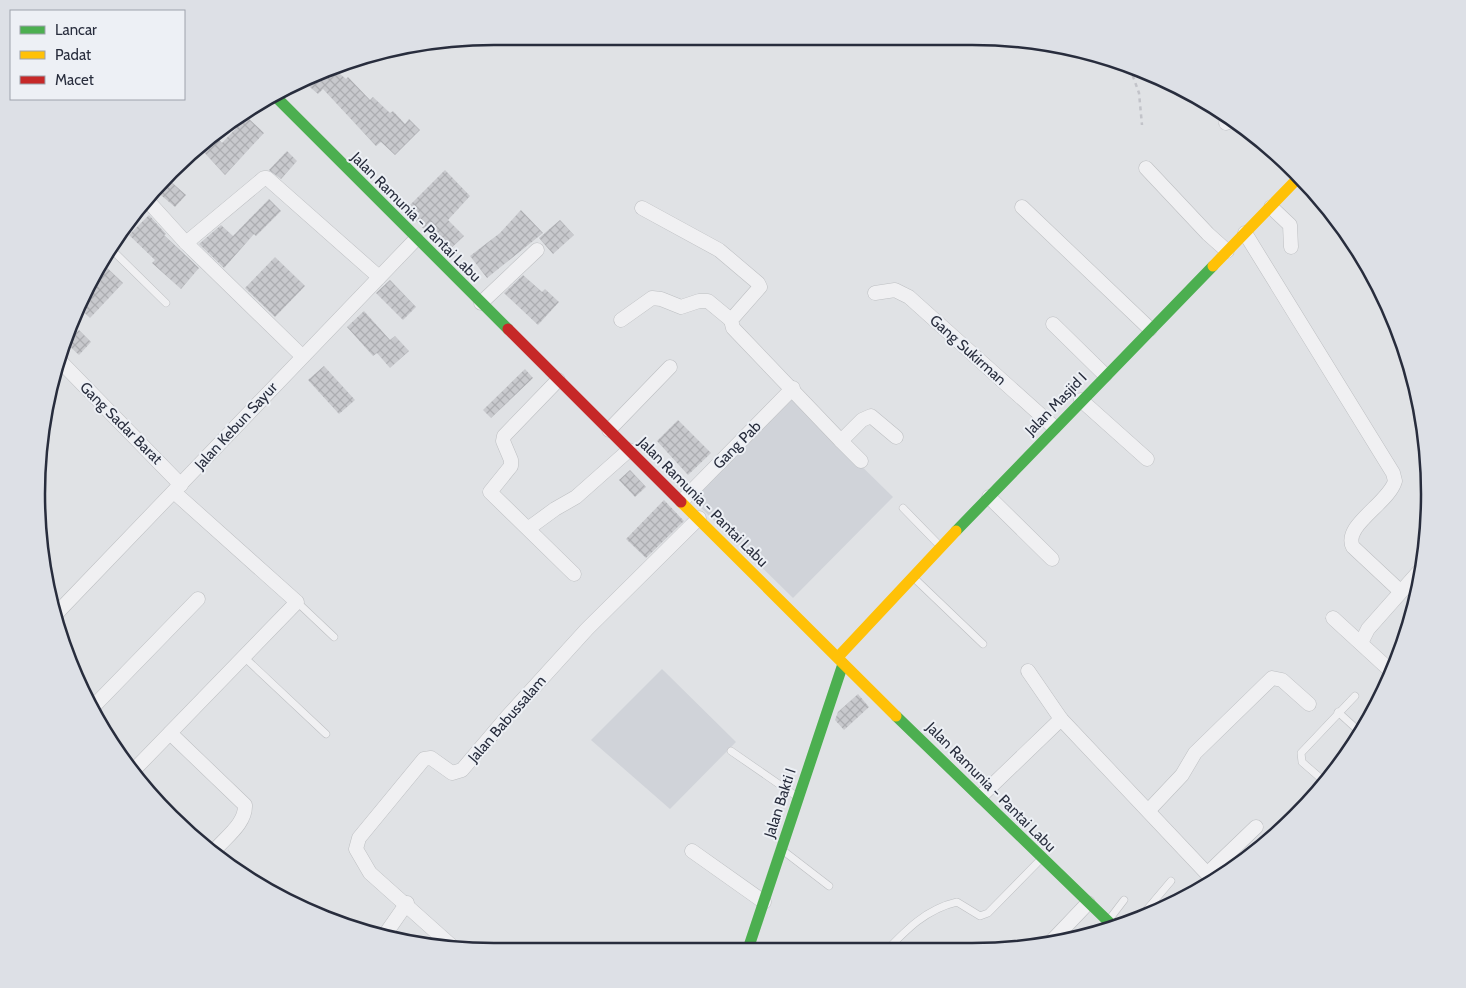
<svg xmlns="http://www.w3.org/2000/svg" width="1466" height="988" viewBox="0 0 1466 988" font-family="Cabin,sans-serif">
	<style>
		.built { fill: #d0d3d9 }
		.building { fill: url(#building-cross-hatch) }
		.lines { fill: none; stroke-linecap: round; stroke-linejoin: round }
		.lane-casing { stroke: #bdbfc2; stroke-width: 8 }
		.street-casing { stroke: #bdbfc2; stroke-width: 15 }
		.path { stroke: #c2c3c9; stroke-width: 2.5; stroke-dasharray: 4 4; stroke-linecap: butt }
		.lane { stroke: #f0f0f2; stroke-width: 7 }
		.street { stroke: #f0f0f2; stroke-width: 14 }
		.fast { stroke: #4caf50; stroke-width: 11 }
		.slow { stroke: #ffc107; stroke-width: 11 }
		.jam { stroke: #c62828; stroke-width: 11 }
		.labels { text-anchor: middle; dominant-baseline: central; stroke-width: 4; stroke-linejoin: round; paint-order: stroke }
		.street-label { font-size: 15px; fill: #282d3d; stroke: #edf0f5 }
		.rim { fill: none; stroke: #282d3d; stroke-width: 2.5 }
	</style>
	<defs>
		<pattern id="building-cross-hatch" width="8" height="8" patternUnits="userSpaceOnUse" patternTransform="scale(1.25)"><rect width="8" height="8" fill="#c8c9cd"/><path d="M0 0l8 8M0 8l8-8" fill="none" stroke="#acadb1"/></pattern>
	</defs>
	<rect width="100%" height="100%" fill="#e0e2e5"/>
	<g class="built">
		<polygon points="792,398 893,497 793,598 693,500"/>
		<polygon points="662,669 736,742 670,809 591,740"/>
	</g>
	<g class="building">
		<polygon points="333,68 346,79 348,77 370,100 373,97 390,113 393,111 405,124 409,119 420,130 395,155 381,142 376,146 323,89 318,94 304,82"/>
		<polygon points="247,117 264,133 225,175 201,149 216,136 222,143"/>
		<polygon points="287,151 297,161 281,179 269,170"/>
		<polygon points="445,170 470,196 448,220 464,236 447,252 415,220 420,214 410,205"/>
		<polygon points="169,180 186,195 175,207 156,191"/>
		<polygon points="269,199 281,211 256,236 254,234 224,268 199,244 221,225 233,236"/>
		<polygon points="521,210 543,233 487,278 470,256 500,233"/>
		<polygon points="149,215 166,234 164,235 199,268 181,289 152,263 155,260 129,235"/>
		<polygon points="560,220 574,235 553,254 539,238"/>
		<polygon points="275,257 305,286 275,317 245,288"/>
		<polygon points="103,264 123,283 90,318 78,307"/>
		<polygon points="523,275 542,292 545,289 559,302 538,325 504,293"/>
		<polygon points="390,280 416,307 403,320 376,293"/>
		<polygon points="364,311 390,340 395,336 409,351 390,368 377,353 373,356 347,327"/>
		<polygon points="79,330 91,342 79,355 66,343"/>
		<polygon points="324,366 355,400 339,414 308,380"/>
		<polygon points="525,369 533,378 491,418 483,410"/>
		<polygon points="678,420 711,453 688,475 657,441"/>
		<polygon points="630,470 646,487 635,497 619,480"/>
		<polygon points="664,500 684,521 646,558 626,539"/>
		<polygon points="858,694 869,707 844,730 835,720 838,712"/>
	</g>
	<g class="lines">
		<g class="lane-casing">
			<g id="lane">
				<polyline points="111,249 166,303"/>
				<polyline points="903,508 939,545"/>
				<polyline points="914,578 983,644"/>
				<polyline points="297,602 334,637"/>
				<polyline points="244,657 326,734"/>
				<polyline points="1338,712 1361,733"/>
				<polyline points="731,751 796,796"/>
				<polyline points="1325,782 1302,762 1301,753 1355,696"/>
				<polyline points="781,849 829,886"/>
				<polyline points="1138,920 1171,881"/>
				<polyline points="1108,921 1124,900"/>
				<path d="M885,952C906,930 926,909 957,902L980,916L988,913L1041,859"/>
			</g>
		</g>
		<g class="street-casing">
			<g id="street">
				<polyline points="1226,123 1228,122"/>
				<polyline points="1146,168 1208,234 1227,251"/>
				<polyline points="147,200 186,243 302,356"/>
				<polyline points="1022,207 1150,329"/>
				<polyline points="1271,207 1290,225 1291,247"/>
				<polyline points="642,208 719,250 758,283 760,287 731,320 733,328 841,441 862,420 871,416 896,437"/>
				<path d="M1245,233L1393,473L1395,481C1389,503 1342,526 1353,547L1400,591"/>
				<polyline points="186,243 264,178 267,178 379,277"/>
				<polyline points="875,293 895,290 909,297 1054,427"/>
				<polyline points="481,303 537,250"/>
				<polyline points="621,320 652,298 661,299 681,307 699,301 708,301 731,320"/>
				<polyline points="1053,324 1105,375"/>
				<polyline points="61,362 181,485"/>
				<polyline points="558,380 504,436 503,441 511,460 511,466 490,492 574,574"/>
				<polyline points="1081,400 1147,459"/>
				<polyline points="609,430 670,367"/>
				<polyline points="841,441 861,461"/>
				<polyline points="989,497 1052,559"/>
				<polyline points="682,501 793,388"/>
				<polyline points="529,528 555,509 576,497 629,450"/>
				<polyline points="56,614 416,239"/>
				<polyline points="1333,618 1393,673"/>
				<polyline points="1361,643 1368,629 1423,567"/>
				<polyline points="1028,671 1061,719"/>
				<polyline points="92,708 198,599"/>
				<path d="M170,733L245,805C246,823 226,837 215,850"/>
				<polyline points="134,770 297,602 174,492"/>
				<polyline points="981,796 1061,719 1214,881"/>
				<polyline points="1149,810 1182,775 1195,753 1272,678 1282,680 1309,704"/>
				<polyline points="692,851 764,902"/>
				<polyline points="1208,873 1256,827"/>
				<polyline points="384,936 407,903"/>
				<polyline points="1049,944 1088,903"/>
				<polyline points="454,948 370,873 356,849 359,838 424,759 431,758 452,773 462,770 507,717 587,629 699,518"/>
			</g>
		</g>
		<polyline class="path" points="1130,68 1139,93 1142,125"/>
		<use href="#lane" class="lane"/>
		<use href="#street" class="street"/>
		<g class="fast">
			<polyline points="275,96 508,329"/>
			<polyline points="956,531 1213,266"/>
			<polyline points="896,716 1114,927"/>
			<polyline points="747,952 843,664"/>
		</g>
		<g class="slow">
			<polyline points="1213,266 1300,176"/>
			<polyline points="681,502 896,716"/>
			<polyline points="838,657 956,531"/>
		</g>
		<polyline class="jam" points="508,329 681,502"/>
	</g>
	<g class="labels">
		<g class="street-label">
			<text transform="translate(416 217) rotate(45)">Jalan Ramunia - Pantai Labu</text>
			<text transform="translate(968 350) rotate(42)">Gang Sukirman</text>
			<text transform="translate(1056 404) rotate(-46)">Jalan Masjid I</text>
			<text transform="translate(121 423) rotate(45)">Gang Sadar Barat</text>
			<text transform="translate(236 426) rotate(-47)">Jalan Kebun Sayur</text>
			<text transform="translate(737 445) rotate(-45)">Gang Pab</text>
			<text transform="translate(703 502) rotate(45)">Jalan Ramunia - Pantai Labu</text>
			<text transform="translate(507 719) rotate(-49)">Jalan Babussalam</text>
			<text transform="translate(991 787) rotate(45)">Jalan Ramunia - Pantai Labu</text>
			<text transform="translate(780 803) rotate(-72)">Jalan Bakti I</text>
		</g>
	</g>
	<path d="M0 0H1466V988H0ZM494 45H972A449 449 0 0 1 1421 494V494A449 449 0 0 1 972 943H494A449 449 0 0 1 45 494V494A449 449 0 0 1 494 45Z" fill="#dde0e6" fill-rule="evenodd"/>
	<path class="rim" d="M494 45H972A449 449 0 0 1 1421 494V494A449 449 0 0 1 972 943H494A449 449 0 0 1 45 494V494A449 449 0 0 1 494 45Z"/>
	<rect x="10" y="10" width="175" height="90" fill="#edf0f5" stroke="#9ea2ab"/>
	<rect x="20" y="26" width="25" height="8" fill="#4caf50" stroke="#9ea2ab"/>
	<text x="55" y="35" font-size="15" fill="#282d3d">Lancar</text>
	<rect x="20" y="51" width="25" height="8" fill="#ffc107" stroke="#9ea2ab"/>
	<text x="55" y="60" font-size="15" fill="#282d3d">Padat</text>
	<rect x="20" y="76" width="25" height="8" fill="#c62828" stroke="#9ea2ab"/>
	<text x="55" y="85" font-size="15" fill="#282d3d">Macet</text>
</svg>
